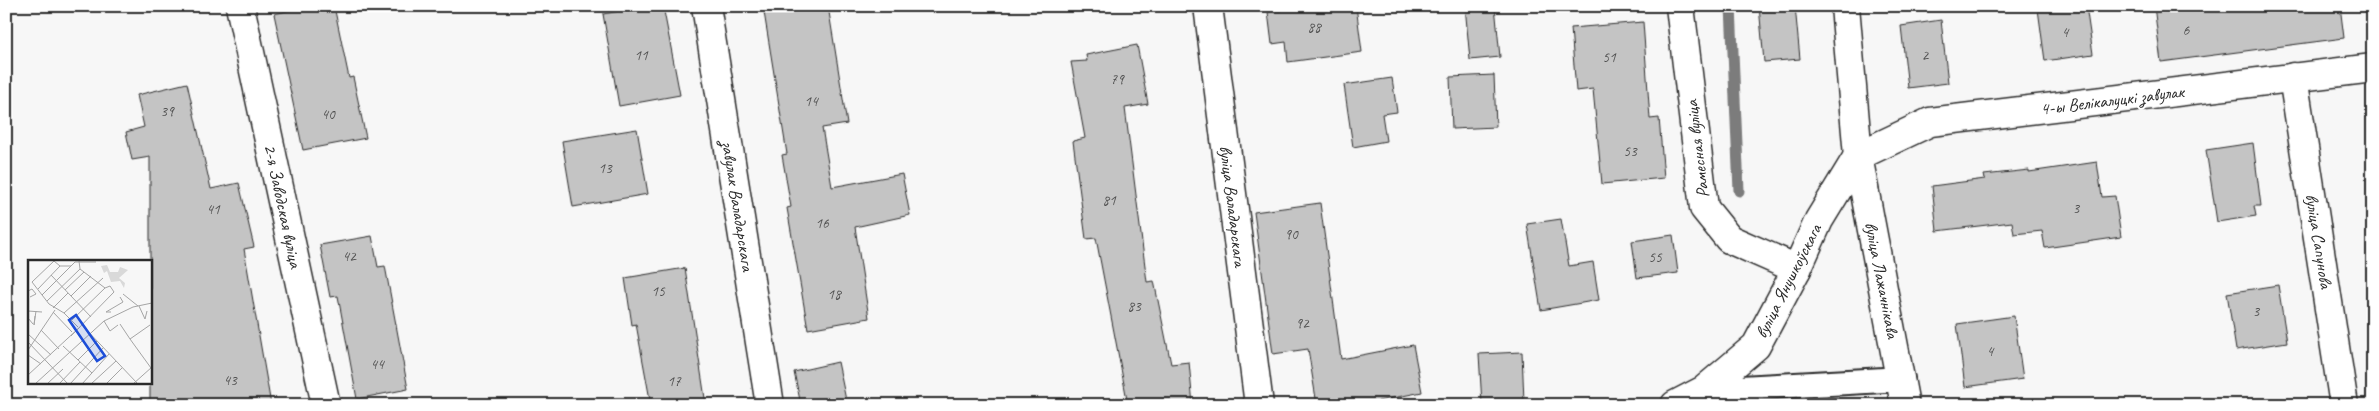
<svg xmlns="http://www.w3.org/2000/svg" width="2379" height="411" viewBox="0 0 2379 411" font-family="Caveat,sans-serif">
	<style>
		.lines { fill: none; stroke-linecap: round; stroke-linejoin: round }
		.stream { stroke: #7b7b7b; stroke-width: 11 }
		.building { fill: #c4c4c4; stroke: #2b2b2b }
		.service-casing { stroke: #2b2b2b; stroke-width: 28 }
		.minor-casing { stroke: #2b2b2b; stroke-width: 31 }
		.service { stroke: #fff; stroke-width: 24 }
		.minor { stroke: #fff; stroke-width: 28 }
		.labels { text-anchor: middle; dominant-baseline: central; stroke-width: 4; stroke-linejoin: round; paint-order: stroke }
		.number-label { font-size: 15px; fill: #515151 }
		.street-label { font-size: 18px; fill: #2b2b2b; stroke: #fff }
		.inset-road { fill: none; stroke: #a5a5a5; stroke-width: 1 }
		.view { fill: #1d4ed8; fill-opacity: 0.15; stroke: #1d4ed8; stroke-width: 2.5 }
		.inset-edge { fill: none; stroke: #2b2b2b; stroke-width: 2.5 }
	</style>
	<rect width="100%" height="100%" fill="#f7f7f7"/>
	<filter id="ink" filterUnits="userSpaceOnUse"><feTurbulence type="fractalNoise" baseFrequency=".02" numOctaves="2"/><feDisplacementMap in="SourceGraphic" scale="10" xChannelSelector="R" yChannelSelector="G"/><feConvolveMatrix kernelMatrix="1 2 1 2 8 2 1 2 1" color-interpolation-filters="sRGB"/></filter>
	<g filter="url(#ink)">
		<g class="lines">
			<polyline class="stream" points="1731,6 1739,191"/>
		</g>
		<g class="building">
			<polygon points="308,6 334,6 349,78 353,77 366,138 303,150 274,14"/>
			<polygon points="649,6 663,6 680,95 619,106 603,14"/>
			<polygon points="763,6 828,6 847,124 822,128 832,187 902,174 910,215 855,227 869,318 808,329 787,208 791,207 782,155 787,154"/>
			<polygon points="1280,6 1356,6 1362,52 1288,62 1286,42 1272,44 1268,12 1281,11"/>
			<polygon points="1465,6 1495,6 1500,57 1470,60"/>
			<polygon points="1759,6 1795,6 1800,59 1764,62"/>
			<polygon points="2058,6 2086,6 2093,54 2045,61 2038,9"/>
			<polygon points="2154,6 2340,6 2344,38 2161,62"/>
			<polygon points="1941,20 1948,83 1908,88 1901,26"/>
			<polygon points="1643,22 1650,119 1659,118 1664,178 1602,184 1593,89 1576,91 1571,28"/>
			<polygon points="1137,45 1148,104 1125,108 1147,282 1154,281 1171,364 1189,362 1193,405 1128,405 1096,238 1086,239 1073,141 1085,138 1071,62 1087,61 1086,55"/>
			<polygon points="1494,75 1496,127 1452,129 1450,77"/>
			<polygon points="1392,78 1397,112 1382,114 1386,141 1353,147 1344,85"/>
			<polygon points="187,83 211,189 239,183 254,247 244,249 271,405 150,405 150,157 132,160 126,132 144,127 137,95"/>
			<polygon points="637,129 648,194 573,207 562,141"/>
			<polygon points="2253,143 2261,206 2254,206 2256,216 2217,222 2206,150"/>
			<polygon points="2097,162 2102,197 2115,196 2121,237 2045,248 2042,231 2014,234 2012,222 1937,231 1932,186 1985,179 1984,175 2029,170 2029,172"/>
			<polygon points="1320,203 1341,359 1413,345 1422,392 1378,401 1379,405 1317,405 1308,349 1273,354 1254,212"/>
			<polygon points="1561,219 1569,266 1593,262 1599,300 1541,310 1527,224"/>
			<polygon points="1673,235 1678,273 1637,278 1632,241"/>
			<polygon points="372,236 378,267 385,266 408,389 357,399 338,296 330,297 320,245"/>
			<polygon points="685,268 706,405 651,405 636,324 632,325 625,278"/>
			<polygon points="2278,285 2287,342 2236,350 2227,293"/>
			<polygon points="2014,316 2023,379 1965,387 1957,324"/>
			<polygon points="1522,352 1524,402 1482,404 1479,354"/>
			<polygon points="838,362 847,405 801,405 794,372"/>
		</g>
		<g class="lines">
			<g class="service-casing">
				<polyline id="service" points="1704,390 1902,379"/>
			</g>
			<g class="minor-casing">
				<g id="minor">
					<polyline points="240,6 326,405"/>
					<polyline points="706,6 770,405"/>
					<polyline points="1208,6 1259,405"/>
					<polyline points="1680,6 1704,208 1729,239 1797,269"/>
					<polyline points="1845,6 1858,156 1905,405"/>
					<polyline points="2293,77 2344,405"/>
					<polyline points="1858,156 1930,122 2373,68"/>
					<polyline points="1675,405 1704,390 1756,346 1797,269 1819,220 1858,156"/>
				</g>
			</g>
			<use href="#service" class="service"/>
			<use href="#minor" class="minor"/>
		</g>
	</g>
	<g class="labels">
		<g class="number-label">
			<text x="1314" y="27">88</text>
			<text x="2186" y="30">6</text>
			<text x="2065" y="32">4</text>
			<text x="641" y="55">11</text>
			<text x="1925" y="55">2</text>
			<text x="1609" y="57">51</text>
			<text x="1117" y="79">79</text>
			<text x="811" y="101">14</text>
			<text x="167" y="111">39</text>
			<text x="328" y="114">40</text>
			<text x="1630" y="151">53</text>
			<text x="605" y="168">13</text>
			<text x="1109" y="200">81</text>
			<text x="2076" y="208">3</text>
			<text x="213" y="209">41</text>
			<text x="822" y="223">16</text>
			<text x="1291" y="234">90</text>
			<text x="349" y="256">42</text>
			<text x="1655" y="257">55</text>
			<text x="658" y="291">15</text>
			<text x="834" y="294">18</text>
			<text x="1134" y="306">83</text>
			<text x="2256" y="311">3</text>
			<text x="1302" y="323">92</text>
			<text x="1990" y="351">4</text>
			<text x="377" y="364">44</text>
			<text x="230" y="380">43</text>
			<text x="674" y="381">17</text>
		</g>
		<g class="street-label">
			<text transform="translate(2112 100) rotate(-7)">4-ы Велікалуцкі завулак</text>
			<text transform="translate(1697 149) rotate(-97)">Рамесная вуліца</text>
			<text transform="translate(283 206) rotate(78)">2-я Заводская вуліца</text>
			<text transform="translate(738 206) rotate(81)">завулак Валадарскага</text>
			<text transform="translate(1233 206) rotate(83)">вуліца Валадарскага</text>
			<text transform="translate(2319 241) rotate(81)">вуліца Сапунова</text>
			<text transform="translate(1882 280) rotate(79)">вуліца Лажачнікава</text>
			<text transform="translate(1788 281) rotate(-63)">вуліца Янушкоўскага</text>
		</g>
	</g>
	<g transform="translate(28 260)">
		<rect width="124" height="124" fill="#f7f7f7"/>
		<path d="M79,5L82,12H90L92,7L100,10L91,18L97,23L96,28L92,21L83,22L79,11L76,13L73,6Z" fill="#d9d9d9"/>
		<path class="inset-road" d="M51,1L52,9L77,28M43,6H32L26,1L4,22L21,44L36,53L50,67M23,15L63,57M10,29L32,6M37,30L56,12M95,34L110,46M14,35L47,2H68M43,36L63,16M19,41L52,9M0,46V31L4,29L8,34L2,37M111,46L117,59L119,51M25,48L40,33M25,52L44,72M83,52H78L95,42L92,37M36,53L75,18M7,56L6,65L8,51M43,61L77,28M76,61L82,71L90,65M5,64L0,58V51L14,52M53,64L109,123M92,64L102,79M122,65L102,79L123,108M13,70L31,89M0,74L23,95M43,76L86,32L82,26L77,28M0,82L40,124M35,86L64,113M0,90L27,50M0,95L13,104M50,100L69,81M0,115L52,67M7,124L76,61L105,47L124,43M19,124L35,109M31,124L52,102M42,124L75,88M54,124L81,94M63,124L88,101M78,124L94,108M105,124L124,107"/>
		<path class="view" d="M48,55L77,96L69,101L41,60Z"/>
		<rect width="124" height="124" class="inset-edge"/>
	</g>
	<rect width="2379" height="411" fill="none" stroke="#fff" stroke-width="25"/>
	<rect x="12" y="12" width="2354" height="386" fill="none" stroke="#2b2b2b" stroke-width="2" filter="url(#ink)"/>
</svg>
